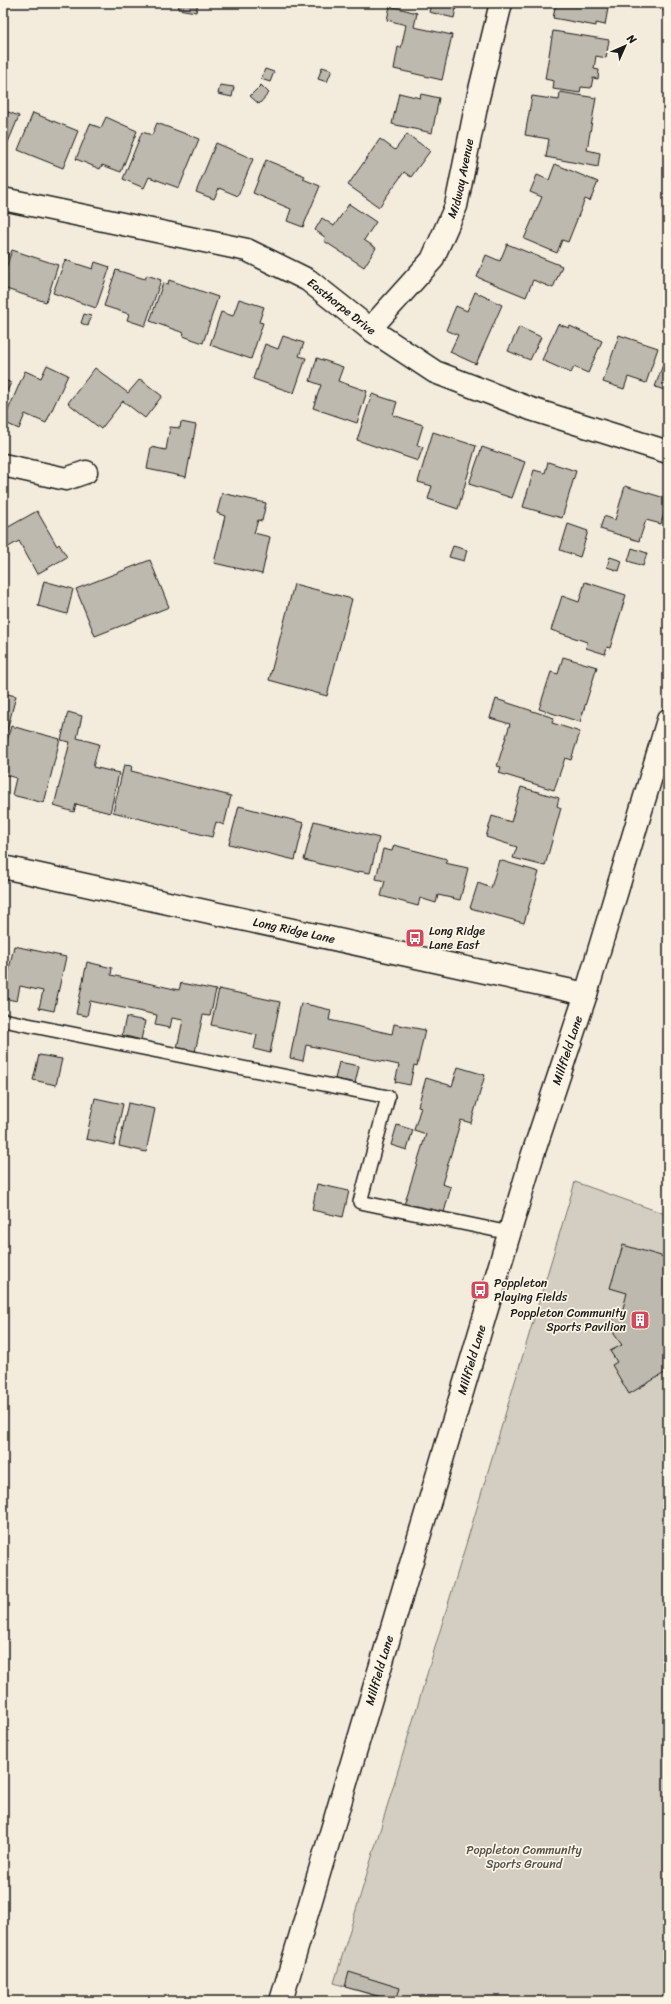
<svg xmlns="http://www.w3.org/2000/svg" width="671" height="2004" viewBox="0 0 671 2004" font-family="Sriracha,sans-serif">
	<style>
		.green { fill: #d3cec1; stroke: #78756e }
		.building { fill: #beb9ae; stroke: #1c1c1c }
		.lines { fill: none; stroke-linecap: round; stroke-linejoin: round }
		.service-casing { stroke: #1c1c1c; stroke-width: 16 }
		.minor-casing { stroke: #1c1c1c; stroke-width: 25 }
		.tertiary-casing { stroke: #1c1c1c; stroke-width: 25 }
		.service { stroke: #fcf5e5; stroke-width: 13 }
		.minor { stroke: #fcf5e5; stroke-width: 22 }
		.tertiary { stroke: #fcf5e5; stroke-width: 22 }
		.labels { text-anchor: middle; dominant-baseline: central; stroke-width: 3.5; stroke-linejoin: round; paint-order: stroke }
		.street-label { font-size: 12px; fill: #1c1c1c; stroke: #fcf5e5 }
		.poi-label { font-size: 12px; fill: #1c1c1c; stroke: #fcf5e5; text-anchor: start }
		.park-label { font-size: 12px; fill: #53514e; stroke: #fcf5e5 }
	</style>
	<rect width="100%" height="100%" fill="#f3ecdd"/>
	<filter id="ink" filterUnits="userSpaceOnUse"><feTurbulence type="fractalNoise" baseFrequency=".025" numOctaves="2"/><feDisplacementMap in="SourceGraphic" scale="8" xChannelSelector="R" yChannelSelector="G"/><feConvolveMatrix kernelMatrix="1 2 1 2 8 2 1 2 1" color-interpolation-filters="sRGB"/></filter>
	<g filter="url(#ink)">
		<polygon class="green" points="575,1182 668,1215 668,2001 391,2001 334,1983"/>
		<g class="building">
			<polygon points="180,3 198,3 196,12 178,9"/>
			<polygon points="431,3 457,3 454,18 429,12"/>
			<polygon points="556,3 609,3 605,25 596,23 596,26 553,18"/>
			<polygon points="666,3 668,3 668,12 663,11"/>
			<polygon points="390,6 417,13 414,27 452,35 442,80 394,69 398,47 401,48 406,25 387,20"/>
			<polygon points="553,31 609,40 606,58 596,56 594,69 599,70 598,79 593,78 591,88 581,87 580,93 553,89 554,81 545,79"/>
			<polygon points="322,67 332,70 327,82 318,79"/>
			<polygon points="265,69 274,72 270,82 261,79"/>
			<polygon points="220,85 234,87 232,97 218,94"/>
			<polygon points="261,85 269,93 259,104 250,96"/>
			<polygon points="560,92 596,98 587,150 600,153 598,167 546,157 549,139 525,135 532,96 559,100"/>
			<polygon points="399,93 420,98 421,94 439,98 432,133 392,124"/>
			<polygon points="3,110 19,116 6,147 3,146"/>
			<polygon points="33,113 78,131 63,168 18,150"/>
			<polygon points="106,117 137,131 121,172 102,165 100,169 76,159 90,124 101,128"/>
			<polygon points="157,123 199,139 179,188 149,177 144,188 123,179 142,132 152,135"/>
			<polygon points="407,134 430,151 411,177 404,172 379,207 348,185 380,139 395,150"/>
			<polygon points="216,143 253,159 238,196 219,188 214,199 196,192"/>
			<polygon points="266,160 305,176 303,179 320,186 303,227 287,221 291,209 253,193"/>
			<polygon points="555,164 598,182 590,201 585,199 568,242 562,240 557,253 524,239 542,197 530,192 537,175 549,180"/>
			<polygon points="349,204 376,222 364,240 376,248 364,267 324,241 326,238 315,230 322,218 334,226"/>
			<polygon points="507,244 562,266 553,288 533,280 526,297 477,277 486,255 500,261"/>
			<polygon points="12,250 58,265 46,302 3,288 3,277"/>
			<polygon points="3,251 9,253 3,270"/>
			<polygon points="65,260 93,269 95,262 110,267 96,308 53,293"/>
			<polygon points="116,270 145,279 147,275 161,280 145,326 127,320 129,314 104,306"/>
			<polygon points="169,280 218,297 203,343 183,336 184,333 150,321 163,283 168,284"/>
			<polygon points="475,292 502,305 476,364 450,352 458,335 446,330 456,306 467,311"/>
			<polygon points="239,299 264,307 259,322 263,323 251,359 210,345 221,312 233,316"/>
			<polygon points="84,314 91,316 88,326 81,323"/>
			<polygon points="558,324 569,328 570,326 602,341 588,373 574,367 571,373 542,360"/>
			<polygon points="519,327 541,337 530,360 508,351"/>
			<polygon points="619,335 658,348 646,383 628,377 624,389 603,382"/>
			<polygon points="283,336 304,343 299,356 306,358 294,393 253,379 265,344 278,349"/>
			<polygon points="317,358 343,367 338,381 367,391 357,423 313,408 321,385 310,381"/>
			<polygon points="665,359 668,360 668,391 655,387"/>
			<polygon points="47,365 68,375 46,423 25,414 19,429 3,422 25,371 41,378"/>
			<polygon points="95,368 128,393 140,379 162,396 145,418 123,401 101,429 68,403"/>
			<polygon points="3,379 11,383 3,399"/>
			<polygon points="372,394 397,402 393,415 423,425 417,445 423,447 418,461 357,440"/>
			<polygon points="181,422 196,425 186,477 147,469 151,447 166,450 170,427 180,428"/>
			<polygon points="433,432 476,446 458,509 428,499 432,486 418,482"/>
			<polygon points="482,447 525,462 512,498 469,484"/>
			<polygon points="548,462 576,471 562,518 523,507 534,470 545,473"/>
			<polygon points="625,486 668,499 661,524 646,520 639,541 600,529 604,516 615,520"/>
			<polygon points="222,493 266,503 262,521 258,520 254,533 270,537 262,574 214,563 225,516 217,513"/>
			<polygon points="37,511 57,546 59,544 67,557 37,574 19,541 3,550 3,530"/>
			<polygon points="568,524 588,531 580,557 560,550"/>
			<polygon points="453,546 467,550 464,561 449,557"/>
			<polygon points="632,548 647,553 643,566 628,561"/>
			<polygon points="610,557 622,561 619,571 607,567"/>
			<polygon points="150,560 169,607 95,636 76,589"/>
			<polygon points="44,581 73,589 67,614 38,606"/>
			<polygon points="585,582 626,595 610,648 607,647 605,654 586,648 587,642 551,630 562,596 579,602"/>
			<polygon points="294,584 352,599 327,696 269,680"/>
			<polygon points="563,657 597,667 580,722 539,709 551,672 558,674"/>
			<polygon points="3,693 16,696 4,742 3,741"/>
			<polygon points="496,699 554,718 552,723 580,732 571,760 565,758 554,790 499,773 501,767 497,766 510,724 490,718"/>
			<polygon points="68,712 82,716 77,738 99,744 93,767 119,773 110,813 76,804 74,812 54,806 70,742 61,740"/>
			<polygon points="11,726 60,739 44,803 12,795 16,778 3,774 3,756"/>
			<polygon points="124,765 132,766 131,771 231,796 224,825 216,822 212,837 113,812"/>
			<polygon points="521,787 559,798 557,806 561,808 545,866 513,858 517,847 486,837 492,816 511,822"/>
			<polygon points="239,806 304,823 295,860 229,844"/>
			<polygon points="314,821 379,838 370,873 358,871 357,873 304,860"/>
			<polygon points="394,845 447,859 445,863 468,868 460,900 438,895 436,903 420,898 418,906 381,896 385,881 376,879 383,849 392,851"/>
			<polygon points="499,860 539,872 524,923 470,908 478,883 491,888"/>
			<polygon points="14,946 66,957 54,1011 39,1008 43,991 20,986 17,1001 3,998"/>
			<polygon points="87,962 112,968 111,975 179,990 181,983 216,990 210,1016 203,1015 195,1052 177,1048 183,1020 172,1018 170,1028 155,1025 157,1015 90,1001 87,1016 76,1014"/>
			<polygon points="219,989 280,1002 270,1053 254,1049 257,1035 211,1025"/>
			<polygon points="301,1003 331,1010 329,1020 392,1034 394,1024 425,1030 417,1066 414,1065 410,1085 395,1082 399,1065 306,1045 303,1061 290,1058"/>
			<polygon points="126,1017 145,1021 141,1040 122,1035"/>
			<polygon points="39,1055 62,1059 56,1085 33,1080"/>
			<polygon points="339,1062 359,1066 355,1083 335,1079"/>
			<polygon points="458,1067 485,1075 471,1123 461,1120 442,1184 451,1187 443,1216 404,1205 426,1134 414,1130 421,1107 418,1106 426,1078 452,1086"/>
			<polygon points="95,1098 123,1104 114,1145 86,1139"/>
			<polygon points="128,1103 155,1109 146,1152 119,1146"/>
			<polygon points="397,1125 413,1130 407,1150 391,1145"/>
			<polygon points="317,1184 349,1191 343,1217 312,1210"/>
			<polygon points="623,1245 668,1258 668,1371 629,1394 612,1365 617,1362 610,1351 622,1345 614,1334 612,1322 614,1314 621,1316 627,1293 610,1288"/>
			<polygon points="349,1972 400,1988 396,2001 345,1987"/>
		</g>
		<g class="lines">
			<g class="service-casing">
				<polyline id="service" points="3,1020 388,1097 360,1202 510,1233"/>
			</g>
			<g class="minor-casing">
				<g id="minor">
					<path id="s1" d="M3,199L247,250L308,280L370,329L435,372L531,409L668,452"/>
					<path id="s2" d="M370,329L432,260L456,206L477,102L501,3"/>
					<polyline points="3,465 66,479 86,472"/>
				</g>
			</g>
			<g class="tertiary-casing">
				<g id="tertiary">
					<path id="s3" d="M3,867L586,994"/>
					<path id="s4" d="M281,2001L532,1157L586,994L668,720"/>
				</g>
			</g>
			<use href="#service" class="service"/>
			<use href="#minor" class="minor"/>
			<use href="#tertiary" class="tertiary"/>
		</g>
	</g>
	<defs>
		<g id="bus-square" transform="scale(1)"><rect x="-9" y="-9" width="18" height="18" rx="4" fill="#d1495b" stroke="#fcf5e5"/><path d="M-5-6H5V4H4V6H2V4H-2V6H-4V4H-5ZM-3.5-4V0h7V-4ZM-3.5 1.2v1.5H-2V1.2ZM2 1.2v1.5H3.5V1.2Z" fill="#fff"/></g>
		<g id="building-square" transform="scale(1)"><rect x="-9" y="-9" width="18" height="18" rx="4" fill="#d1495b" stroke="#fcf5e5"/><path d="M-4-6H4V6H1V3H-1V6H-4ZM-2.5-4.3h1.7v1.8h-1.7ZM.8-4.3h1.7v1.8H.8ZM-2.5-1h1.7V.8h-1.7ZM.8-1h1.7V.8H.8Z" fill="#fff"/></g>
	</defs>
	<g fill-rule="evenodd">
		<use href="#bus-square" x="415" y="938"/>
		<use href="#bus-square" x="480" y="1290"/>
		<use href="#building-square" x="640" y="1320"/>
	</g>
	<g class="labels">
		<g class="street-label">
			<text stroke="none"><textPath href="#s2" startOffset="180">Midway Avenue</textPath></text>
			<text stroke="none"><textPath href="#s1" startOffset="360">Easthorpe Drive</textPath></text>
			<text stroke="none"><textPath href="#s3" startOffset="298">Long Ridge Lane</textPath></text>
			<text stroke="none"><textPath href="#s4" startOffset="993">Millfield Lane</textPath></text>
			<text stroke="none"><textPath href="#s4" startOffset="669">Millfield Lane</textPath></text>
			<text stroke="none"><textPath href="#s4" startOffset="345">Millfield Lane</textPath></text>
		</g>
		<g class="poi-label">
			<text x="429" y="931">Long Ridge<tspan x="429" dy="14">Lane East</tspan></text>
			<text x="494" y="1283">Poppleton<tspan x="494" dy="14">Playing Fields</tspan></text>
			<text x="626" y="1313" text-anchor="end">Poppleton Community<tspan x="626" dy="14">Sports Pavilion</tspan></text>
		</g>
		<g class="park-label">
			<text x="524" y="1850">Poppleton Community<tspan x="524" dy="14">Sports Ground</tspan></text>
		</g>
	</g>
	<rect width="671" height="2004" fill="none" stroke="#fcf5e5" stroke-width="16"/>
	<rect x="8" y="8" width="655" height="1988" fill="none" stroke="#1c1c1c" stroke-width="1.5" filter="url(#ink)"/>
	<g transform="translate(625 46) rotate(45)" stroke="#fcf5e5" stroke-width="3" paint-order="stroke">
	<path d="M0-3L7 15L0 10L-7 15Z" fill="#1c1c1c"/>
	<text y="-6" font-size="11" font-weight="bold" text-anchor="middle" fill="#1c1c1c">N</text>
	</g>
</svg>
